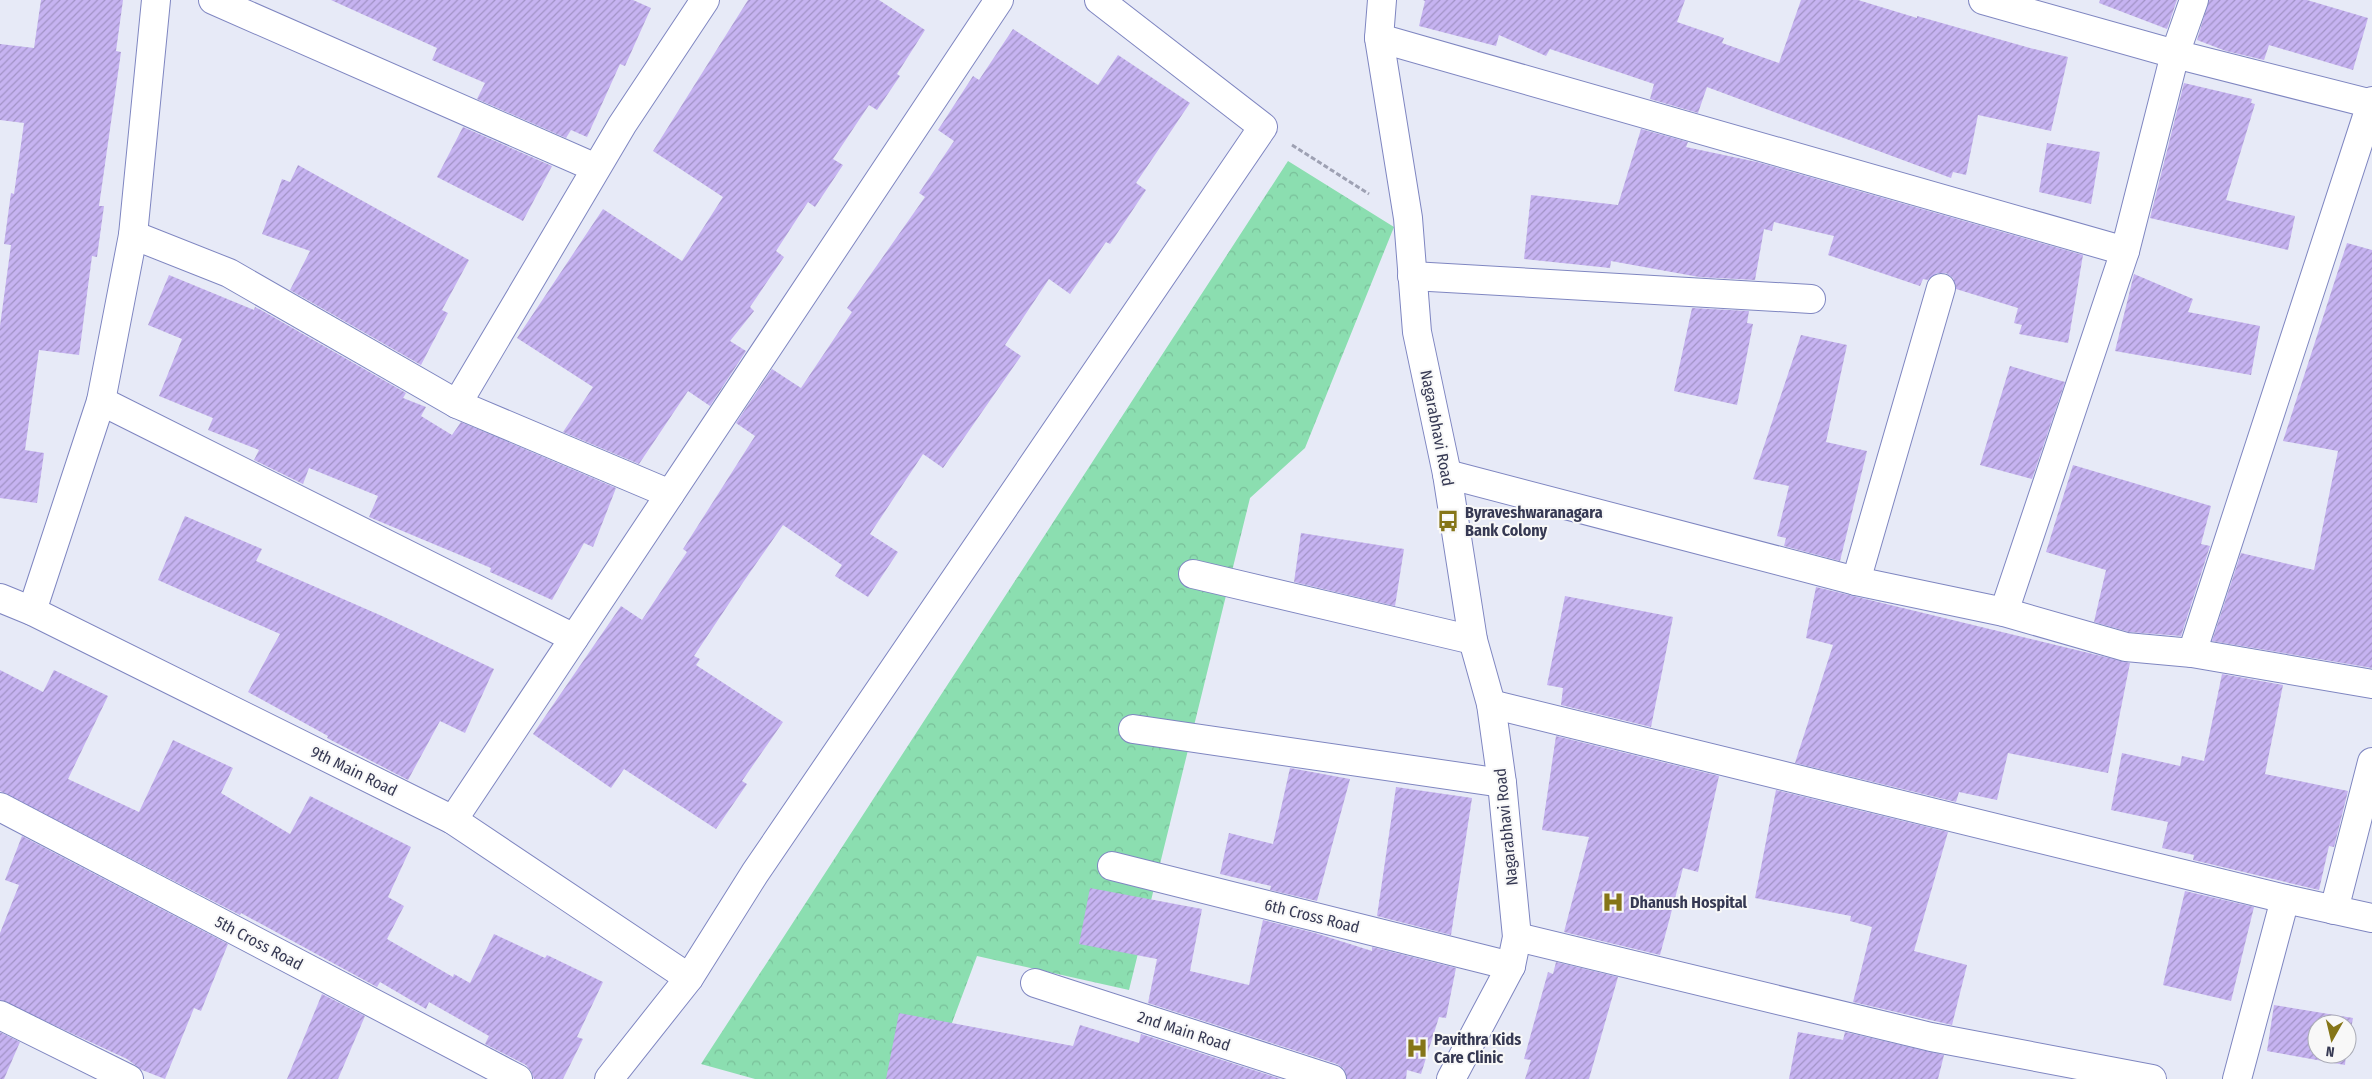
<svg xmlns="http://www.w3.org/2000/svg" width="2372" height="1079" viewBox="0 0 2372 1079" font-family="'Fira Sans Condensed',sans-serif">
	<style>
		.park { fill: url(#park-crowns) }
		.building { fill: url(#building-hatch) }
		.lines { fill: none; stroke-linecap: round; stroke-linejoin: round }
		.minor-casing { stroke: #7f86c1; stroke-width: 30 }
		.secondary-casing { stroke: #7f86c1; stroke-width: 30 }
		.path { stroke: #9ea1b3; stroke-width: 3; stroke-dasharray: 5 2.5; stroke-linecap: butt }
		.minor { stroke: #fff; stroke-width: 28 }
		.secondary { stroke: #fff; stroke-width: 28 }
		.labels { text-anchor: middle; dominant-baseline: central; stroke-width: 4; stroke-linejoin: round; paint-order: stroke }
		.street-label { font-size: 16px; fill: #363953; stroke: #f8f8f8 }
		.poi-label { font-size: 16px; font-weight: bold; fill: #363953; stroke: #f8f8f8; text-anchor: start }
	</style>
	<defs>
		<pattern id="park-crowns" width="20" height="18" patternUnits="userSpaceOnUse" patternTransform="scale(1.25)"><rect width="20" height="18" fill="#8bdeb0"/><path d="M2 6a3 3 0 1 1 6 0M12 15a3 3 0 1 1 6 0" fill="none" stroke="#79bf99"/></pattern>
		<pattern id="building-hatch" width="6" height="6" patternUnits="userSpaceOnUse" patternTransform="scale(1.25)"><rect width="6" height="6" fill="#c6b3f1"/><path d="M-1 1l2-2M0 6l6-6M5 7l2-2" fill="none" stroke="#a293c6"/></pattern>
	</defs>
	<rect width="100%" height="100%" fill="#e7eaf7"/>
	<polygon class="park" points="1288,161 1394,227 1305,448 1250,498 1129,990 977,956 931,1079 755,1079 701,1064"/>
	<g class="building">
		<polygon points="41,0 123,0 116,51 121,52 99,206 104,206 97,257 92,256 79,355 39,350 25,450 44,453 37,503 0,498 0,326 11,245 4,244 11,193 14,194 24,123 0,120 0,44 34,48"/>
		<polygon points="331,0 633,0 651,8 625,66 620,64 587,137 571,130 566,138 477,99 485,83 432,60 437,48"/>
		<polygon points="748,0 879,0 925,30 897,74 900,76 877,110 869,105 833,159 843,165 815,207 808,202 776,251 784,257 750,307 754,311 730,341 746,351 710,406 688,391 639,464 563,432 593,387 517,338 603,209 682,261 723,197 653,151"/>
		<polygon points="1423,0 1685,0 1677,22 1724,38 1722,43 1779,63 1801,0 1858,0 1917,18 1917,16 2030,48 2068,57 2051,131 1978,115 1966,175 1953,172 1951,178 1707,87 1698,113 1650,99 1654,84 1550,49 1546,56 1499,35 1496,46 1419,26 1425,1"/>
		<polygon points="2100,0 2177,0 2167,29 2099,3"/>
		<polygon points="2209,0 2307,0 2368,18 2353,70 2269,45 2264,60 2226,51 2197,40"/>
		<polygon points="1013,29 1098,85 1118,55 1190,103 1136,183 1146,190 1110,244 1106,242 1070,294 1049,279 1005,345 1021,356 943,468 923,454 870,534 898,552 868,597 835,576 842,565 783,525 744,581 694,656 700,659 696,665 783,722 742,781 747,784 716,829 624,769 611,788 533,734 621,606 642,620 687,552 683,549 755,436 736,423 772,369 801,388 852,312 847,308 925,197 919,193 954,141 938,130 973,76 979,80"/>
		<polygon points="2184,83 2252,99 2251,103 2255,104 2226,200 2295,216 2288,250 2150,218"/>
		<polygon points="463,127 552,166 523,221 437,177"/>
		<polygon points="1641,129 1688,142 1686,147 1757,162 2083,255 2068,343 2019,334 2022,325 2014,323 2018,308 1956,289 1953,278 1946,273 1937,273 1928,280 1923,279 1920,286 1828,255 1834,236 1774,222 1772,231 1764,229 1755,280 1699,277 1611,261 1610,268 1524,259 1531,195 1618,205"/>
		<polygon points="2047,143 2100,152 2091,204 2039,192"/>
		<polygon points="298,165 469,260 442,310 448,313 421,365 290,290 310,251 262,234 282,179 290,182"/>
		<polygon points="2347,243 2372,250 2372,668 2212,641 2241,553 2314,570 2338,451 2283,441"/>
		<polygon points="2134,274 2193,299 2188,312 2260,326 2251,375 2115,351"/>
		<polygon points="169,275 254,310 255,307 261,310 406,393 403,398 426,407 421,416 452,435 461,422 616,488 593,547 584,543 552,600 490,572 491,568 369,517 378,496 309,468 303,484 254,460 259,450 208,430 213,418 159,396 182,339 148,325"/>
		<polygon points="1692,308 1749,311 1747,323 1753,324 1737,405 1674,391"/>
		<polygon points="1801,335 1847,345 1826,442 1867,451 1840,561 1784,546 1786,538 1777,536 1789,486 1753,479"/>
		<polygon points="2010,366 2065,382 2032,479 1980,465"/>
		<polygon points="2073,465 2211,506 2201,544 2210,546 2181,636 2129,632 2094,622 2106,570 2046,552"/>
		<polygon points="185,516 262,549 256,561 382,616 494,669 465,733 440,721 408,780 327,738 328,736 248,692 280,634 158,580"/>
		<polygon points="1301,533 1404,549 1395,606 1294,582"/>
		<polygon points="1816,587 2130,663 2108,773 2008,753 1997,800 1959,792 1956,802 1795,763 1833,645 1806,638"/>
		<polygon points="1565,596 1673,617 1651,727 1561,705 1563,688 1547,685"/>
		<polygon points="0,670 43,692 54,670 108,696 68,779 139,812 173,740 233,768 221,793 290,834 310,796 411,847 388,897 404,906 387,939 453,977 454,974 470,983 494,934 545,958 547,955 603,982 577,1037 583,1039 563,1079 534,1079 531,1071 526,1065 485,1044 489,1036 429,1002 426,1009 380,982 377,987 241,913 240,915 0,791"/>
		<polygon points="2222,674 2283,685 2265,774 2348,791 2334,847 2329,846 2319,890 2193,860 2194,855 2162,848 2168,822 2111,810 2122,753 2180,766 2182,756 2204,761"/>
		<polygon points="1556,736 1719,776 1698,872 1683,868 1660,955 1564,932 1589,837 1542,830"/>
		<polygon points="1290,768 1350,779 1317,901 1270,890 1271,886 1220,874 1229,833 1273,844"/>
		<polygon points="1396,787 1472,798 1451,935 1377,916"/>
		<polygon points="1776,790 1948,832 1914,951 1967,965 1952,1025 1853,1002 1872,927 1850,921 1851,916 1755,898"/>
		<polygon points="22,836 228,944 201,1011 194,1008 165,1079 142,1070 127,1059 0,1000 0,933 19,885 5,880"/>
		<polygon points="1090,888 1202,909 1190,971 1249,985 1263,920 1315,933 1372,951 1372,947 1456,968 1446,1018 1439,1017 1421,1074 1407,1070 1406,1079 1347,1079 1344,1069 1337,1064 1148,1003 1157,959 1079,944"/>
		<polygon points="2185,891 2254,907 2231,1001 2163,985"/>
		<polygon points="1556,962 1618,977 1589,1079 1525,1079 1531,1060 1524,1059 1548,972 1553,974"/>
		<polygon points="322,994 365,1016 338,1079 287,1079"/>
		<polygon points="2274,1005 2353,1018 2347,1051 2347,1024 2317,1024 2317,1054 2346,1054 2345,1065 2267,1051"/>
		<polygon points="899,1013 1073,1046 1080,1025 1139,1043 1141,1034 1281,1079 886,1079"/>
		<polygon points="0,1032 20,1042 4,1079 0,1079"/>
		<polygon points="1798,1032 1843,1040 1845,1032 1944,1055 1938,1079 1789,1079"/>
	</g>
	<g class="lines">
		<g class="minor-casing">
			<g id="minor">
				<polyline points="213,0 596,168"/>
				<polyline points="1983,0 2175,54 2372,104"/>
				<polyline points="1379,38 2125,251"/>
				<polyline points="133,235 229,273 457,404 670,494"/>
				<polyline points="1412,276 1811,299"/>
				<polyline points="101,401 574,638"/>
				<polyline points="457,404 622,125 705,0"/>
				<polyline points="1447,474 1856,581 2004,612 2126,647 2192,653 2372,684"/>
				<polyline points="1193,574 1473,640"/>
				<polyline points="1856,581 1941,288"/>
				<polyline points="0,598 32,611 453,820 689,978"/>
				<polyline points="32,611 101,401 133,235 156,0"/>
				<polyline points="2004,612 2125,251 2175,54 2194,0"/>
				<polyline points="2192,653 2372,101"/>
				<polyline points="1491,704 2285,899 2372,918"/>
				<polyline points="1133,729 1502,783"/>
				<polyline points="0,807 518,1079"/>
				<polyline points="453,820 999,0"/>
				<polyline points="1112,866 1511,966"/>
				<polyline points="2334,910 2372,762"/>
				<polyline points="1517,937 1931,1037 2152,1079"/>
				<polyline points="1035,983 1332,1079"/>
				<polyline points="0,1015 129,1079"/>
				<polyline points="609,1079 689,978 755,873 1263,127 1099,0"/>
				<polyline points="2237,1079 2285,899"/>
			</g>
		</g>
		<g class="secondary-casing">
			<polyline id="secondary" points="1382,0 1379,38 1408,218 1417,332 1447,474 1473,640 1491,704 1502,783 1517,937 1511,966 1451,1079"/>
		</g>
		<polyline class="path" points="1292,145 1369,194"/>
		<use href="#minor" class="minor"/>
		<use href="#secondary" class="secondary"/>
	</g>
	<defs>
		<g id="bus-bare" transform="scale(1.725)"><path d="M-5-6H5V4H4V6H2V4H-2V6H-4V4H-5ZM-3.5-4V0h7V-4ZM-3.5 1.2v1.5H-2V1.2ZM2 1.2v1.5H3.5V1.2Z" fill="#857518" stroke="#f8f8f8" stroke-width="2.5" paint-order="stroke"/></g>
		<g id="hospital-bare" transform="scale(1.725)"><path d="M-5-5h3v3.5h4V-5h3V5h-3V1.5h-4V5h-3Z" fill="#857518" stroke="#f8f8f8" stroke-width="2.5" paint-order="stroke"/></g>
	</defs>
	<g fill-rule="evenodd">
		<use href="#bus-bare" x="1448" y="521"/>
		<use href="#hospital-bare" x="1613" y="902"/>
		<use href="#hospital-bare" x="1417" y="1048"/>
	</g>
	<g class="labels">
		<g class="street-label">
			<text transform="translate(1437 428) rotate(79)">Nagarabhavi Road</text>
			<text transform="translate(354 771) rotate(26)">9th Main Road</text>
			<text transform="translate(1506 827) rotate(-96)">Nagarabhavi Road</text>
			<text transform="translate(1312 916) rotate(14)">6th Cross Road</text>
			<text transform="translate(259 943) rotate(28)">5th Cross Road</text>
			<text transform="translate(1184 1031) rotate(18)">2nd Main Road</text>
		</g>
		<g class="poi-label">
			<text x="1465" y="512">Byraveshwaranagara<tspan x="1465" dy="18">Bank Colony</tspan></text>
			<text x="1630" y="902">Dhanush Hospital</text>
			<text x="1434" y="1039">Pavithra Kids<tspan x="1434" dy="18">Care Clinic</tspan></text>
		</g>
	</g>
	<g transform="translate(2332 1039) rotate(188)"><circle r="24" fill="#f8f8f8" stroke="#aaacb6"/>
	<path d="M0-4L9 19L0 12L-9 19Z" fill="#857518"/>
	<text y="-8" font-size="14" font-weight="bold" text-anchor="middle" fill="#363953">N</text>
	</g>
</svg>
